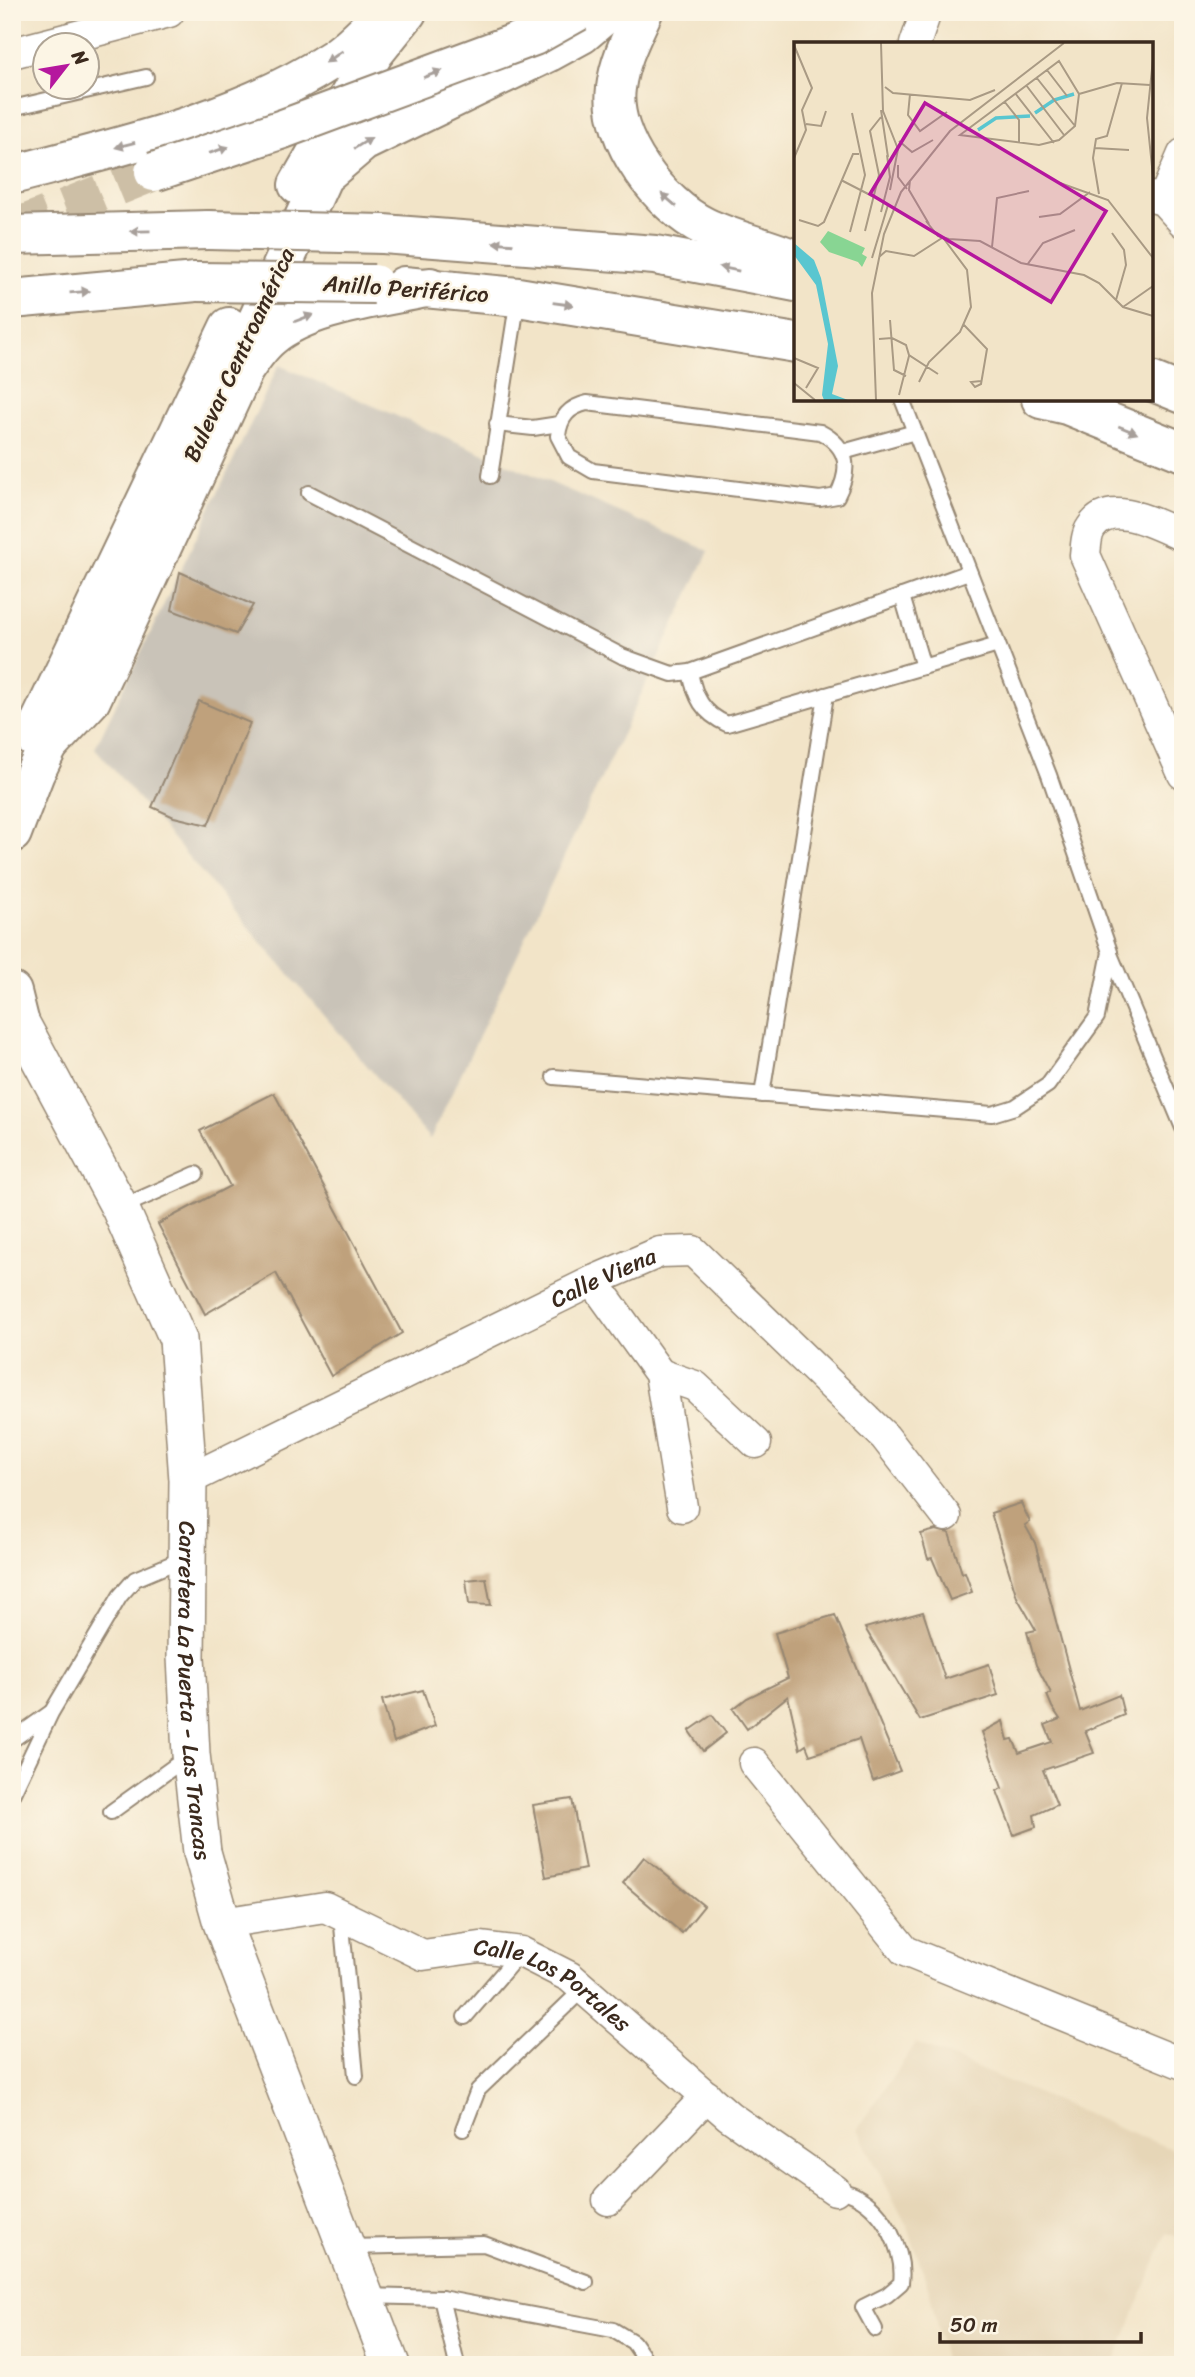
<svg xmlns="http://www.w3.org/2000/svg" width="1195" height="2377" viewBox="0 0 1195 2377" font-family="Sriracha,sans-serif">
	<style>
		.built { fill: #e6d6b7 }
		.industrial { fill: #c9c3b8 }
		.building { fill: #bfa17c }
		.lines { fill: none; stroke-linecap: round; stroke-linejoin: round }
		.trunk-tunnel { stroke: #cdbfa6; stroke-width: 38; stroke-dasharray: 38 19; stroke-linecap: butt }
		.service-casing { stroke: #968773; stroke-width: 18 }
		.minor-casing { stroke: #968773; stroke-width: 33 }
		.tertiary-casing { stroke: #968773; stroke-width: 40 }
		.primary-casing { stroke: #968773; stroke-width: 42 }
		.trunk-casing { stroke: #968773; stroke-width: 42 }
		.service { stroke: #fff; stroke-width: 14 }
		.minor { stroke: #fff; stroke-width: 30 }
		.tertiary { stroke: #fff; stroke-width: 37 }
		.primary { stroke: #fff; stroke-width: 38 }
		.trunk { stroke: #fff; stroke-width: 38 }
		.trunk-bridge-casing { stroke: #968773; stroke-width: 42; stroke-linecap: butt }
		.trunk-bridge { stroke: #fff; stroke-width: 38 }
		.oneway { fill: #a79f9a }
		.labels { text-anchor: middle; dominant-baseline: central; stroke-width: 5; stroke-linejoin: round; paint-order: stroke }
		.street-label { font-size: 23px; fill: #3b2a1e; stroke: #fcf5e5 }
		.inset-river { fill: none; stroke: #59c6d0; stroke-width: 3.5 }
		.inset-road { fill: none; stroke: #a99a84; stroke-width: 2 }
		.view { fill: #b5179e; fill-opacity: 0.15; stroke: #b5179e; stroke-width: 3.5 }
		.inset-edge { fill: none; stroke: #3b2a1e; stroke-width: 3.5 }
	</style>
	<rect width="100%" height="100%" fill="#fcf5e5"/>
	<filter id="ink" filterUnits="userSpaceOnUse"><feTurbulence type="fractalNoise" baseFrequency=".0143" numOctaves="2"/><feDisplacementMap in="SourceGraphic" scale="14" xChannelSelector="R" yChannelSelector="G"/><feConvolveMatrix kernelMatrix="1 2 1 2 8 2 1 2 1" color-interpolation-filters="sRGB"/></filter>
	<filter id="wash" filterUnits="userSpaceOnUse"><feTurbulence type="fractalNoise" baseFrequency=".00686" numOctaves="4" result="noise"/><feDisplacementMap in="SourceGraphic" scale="28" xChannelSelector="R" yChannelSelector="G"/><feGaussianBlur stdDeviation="1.57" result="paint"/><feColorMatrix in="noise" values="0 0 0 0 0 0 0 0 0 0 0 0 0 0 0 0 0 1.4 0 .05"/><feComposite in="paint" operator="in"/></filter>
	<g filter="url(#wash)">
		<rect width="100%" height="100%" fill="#f2e4c8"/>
		<polygon class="built" points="916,2043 1183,2154 1183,2239 1167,2233 1113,2365 945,2365 930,2293 909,2230 857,2129"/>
		<polygon class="industrial" points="279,365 709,551 430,1139 95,748"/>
		<g id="blocks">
			<g class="building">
				<polygon points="180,572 253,605 236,634 172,610"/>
				<polygon points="199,701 250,723 208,825 174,817 152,807"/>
				<polygon points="274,1093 402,1333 331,1376 276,1273 205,1314 158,1224 230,1186 200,1131"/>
				<polygon points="1021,1503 1030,1522 1025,1525 1035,1543 1080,1711 1119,1695 1124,1715 1085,1731 1094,1753 1043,1770 1057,1805 1034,1815 1036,1827 1014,1835 997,1791 1002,1788 982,1732 1003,1721 1008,1740 1013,1739 1019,1753 1052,1742 1045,1725 1060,1719 1052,1707 1047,1695 1051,1693 1036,1665 1027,1632 1036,1630 1017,1597 991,1513"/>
				<polygon points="936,1530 949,1533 962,1573 965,1572 972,1592 950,1600 932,1558 928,1559 921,1534"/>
				<polygon points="486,1578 491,1605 469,1604 466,1580"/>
				<polygon points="923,1612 945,1679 989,1664 998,1695 920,1720 865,1628"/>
				<polygon points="835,1615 900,1771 873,1781 859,1739 810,1755 806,1745 800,1749 788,1696 747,1729 733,1709 747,1698 788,1678 775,1633"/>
				<polygon points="423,1690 435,1726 394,1742 382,1700"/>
				<polygon points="712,1715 726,1733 703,1751 689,1731"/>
				<polygon points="572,1799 585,1869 546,1877 533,1805"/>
				<polygon points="644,1857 704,1906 682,1933 623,1883"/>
			</g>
		</g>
	</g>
	<g filter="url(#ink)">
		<use href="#blocks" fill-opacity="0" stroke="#968773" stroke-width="2"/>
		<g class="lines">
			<polyline class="trunk-tunnel" points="12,229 154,172"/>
			<g class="service-casing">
				<g id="service">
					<polyline points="12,108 146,77"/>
					<path d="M587,403L820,432C849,447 851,469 837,496L820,499L593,471L569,457L558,436C560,417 569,407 587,403Z"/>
					<polyline points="497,424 533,428 559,424"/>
					<polyline points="843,452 915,432"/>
					<polyline points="490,476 518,298"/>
					<polyline points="309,493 622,656 672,674 690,672 969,572"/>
					<polyline points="902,596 923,667"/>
					<path d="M690,672C695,697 702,713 727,724L998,645"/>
					<polyline points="1110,954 1183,1128"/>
					<polyline points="554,1077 992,1114 1015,1107 1048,1085 1097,1017 1110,952 1049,775 902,399"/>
					<polyline points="762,1095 826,695"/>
					<polyline points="122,1207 196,1174"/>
					<polyline points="12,1740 50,1713"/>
					<polyline points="12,1795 51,1713 120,1596 135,1579 185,1558"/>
					<polyline points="111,1812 190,1755"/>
					<polyline points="341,1915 356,2076"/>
					<polyline points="465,2017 520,1953"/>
					<polyline points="463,2129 478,2090 584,1988"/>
					<path d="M835,2190C841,2192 850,2192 856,2196C885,2211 905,2251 901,2283L887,2295L863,2307L875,2329"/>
					<polyline points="347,2247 484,2244 586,2282"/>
					<polyline points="366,2296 441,2298 613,2330 633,2342 649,2365"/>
					<polyline points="441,2298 457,2365"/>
				</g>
			</g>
			<g class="minor-casing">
				<g id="minor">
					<polyline points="915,44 926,12"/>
					<polyline points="12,53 169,12"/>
					<polyline points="1151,197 1163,200 1183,222"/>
					<polyline points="1163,200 1183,154"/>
					<path d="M1183,536C1159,526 1110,497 1091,528C1086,535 1086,547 1085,555L1183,774"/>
					<polyline points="593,1281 660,1374 682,1507"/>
					<polyline points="660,1374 695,1386 756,1443"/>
					<path id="s1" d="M188,1480L593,1281L660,1252L693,1251L885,1437L946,1516"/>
					<polyline points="754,1763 905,1951 1183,2064"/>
					<path id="s2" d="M222,1923L325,1907L423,1955L480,1947L521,1952L570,1977L729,2116L835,2190"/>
					<polyline points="608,2200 707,2096"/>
				</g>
			</g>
			<g class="tertiary-casing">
				<g id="tertiary">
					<path id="s3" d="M19,1020L120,1208L178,1339L188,1480L186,1657L191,1754L202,1852L222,1923L391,2365"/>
				</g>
			</g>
			<g class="primary-casing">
				<g id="primary">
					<polyline points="298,185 374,53 407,12"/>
					<polyline points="233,374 323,176 363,142 549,52 582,34 608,12"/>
					<polyline points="33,737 229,327"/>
					<polyline points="12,833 35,773 63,716"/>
					<polyline points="12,992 19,1020"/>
				</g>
			</g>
			<g class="trunk-casing">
				<g id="trunk">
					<path d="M643,12C632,36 619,61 616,88C609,139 661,206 705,227C734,241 767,247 796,260"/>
					<path d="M12,175C121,146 238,121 333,59C352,47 369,27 385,12"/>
					<polyline points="383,234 655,255 796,282"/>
					<polyline points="12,235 208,230"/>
					<polyline points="404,286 518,297 796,343"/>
					<polyline points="12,299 196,282"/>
					<polyline points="1151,381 1183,394"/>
					<polyline points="1041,399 1067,405 1183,452"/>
					<path d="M47,747L91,700L244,370C252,358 260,346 271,337C309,305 382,298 430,287"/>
				</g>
			</g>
			<use href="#service" class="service"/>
			<use href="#minor" class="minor"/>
			<use href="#tertiary" class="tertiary"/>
			<use href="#primary" class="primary"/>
			<use href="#trunk" class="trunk"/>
			<g class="trunk-bridge-casing">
				<g id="trunk-bridge">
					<polyline points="154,172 283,129 534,36 577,12"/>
					<polyline points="208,230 383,234"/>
					<polyline points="196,282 374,284"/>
				</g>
			</g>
			<use href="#trunk-bridge" class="trunk-bridge"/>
		</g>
		<defs><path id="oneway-solid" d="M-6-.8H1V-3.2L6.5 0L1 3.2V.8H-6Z" transform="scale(1.75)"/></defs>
		<g class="oneway">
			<use href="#oneway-solid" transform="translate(334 57) rotate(145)"/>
			<use href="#oneway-solid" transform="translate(433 74) rotate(-20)"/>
			<use href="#oneway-solid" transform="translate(363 143) rotate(-32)"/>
			<use href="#oneway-solid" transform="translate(125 145) rotate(165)"/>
			<use href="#oneway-solid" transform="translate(219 150) rotate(-19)"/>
			<use href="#oneway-solid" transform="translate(669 200) rotate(-139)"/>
			<use href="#oneway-solid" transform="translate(140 231) rotate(179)"/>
			<use href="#oneway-solid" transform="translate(503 243) rotate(-176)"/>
			<use href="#oneway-solid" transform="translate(729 269) rotate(-169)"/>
			<use href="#oneway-solid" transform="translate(80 292) rotate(-5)"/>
			<use href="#oneway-solid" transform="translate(563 304) rotate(8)"/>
			<use href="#oneway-solid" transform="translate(304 318) rotate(-21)"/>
			<use href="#oneway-solid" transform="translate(1128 430) rotate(22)"/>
		</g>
	</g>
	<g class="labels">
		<g class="street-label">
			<text transform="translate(406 289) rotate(4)">Anillo Periférico</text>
			<text transform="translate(239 355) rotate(-65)">Bulevar Centroamérica</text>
			<text stroke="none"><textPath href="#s1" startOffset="462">Calle Viena</textPath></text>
			<text stroke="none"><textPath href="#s3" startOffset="709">Carretera La Puerta - Las Trancas</textPath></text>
			<text stroke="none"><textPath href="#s2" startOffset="354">Calle Los Portales</textPath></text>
		</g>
	</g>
	<g transform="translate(794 42)">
		<rect width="359" height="359" fill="#f2e4c8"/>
		<path d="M34,189L71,206L68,212L73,215L68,225L64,220L35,210L26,200Z" fill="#88d593"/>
		<path d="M0,201L20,218L27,236L44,324L38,352L54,358H30L28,353L34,302L22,243L0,213Z" fill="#59c6d0"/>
		<path class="inset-river" d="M241,71L260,58L280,52M184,88L202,76L236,74"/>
		<path class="inset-road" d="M87,1L89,69L104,107L96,148M0,3L18,46L8,68L12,88L0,116M359,17L353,76L359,134M265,19L285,52L281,84L265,98L245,103L166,93ZM253,28L273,54M242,35L281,84M232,43L270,93M91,45L99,51L176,58L201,48M221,51L260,101M116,52L114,73L126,89L153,70M285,52L323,41L356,43M210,59L225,78V100M87,68L94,115M12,82L27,84L32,69M105,99L118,110L139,98M301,106L335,108M104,123V135L113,147M47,138L80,155M116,138L115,148L135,182M266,141L314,158L359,216M305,152L299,116L302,97L313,94L328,41M87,170L96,135L93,113M245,175L266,172L296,150M5,178L24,184L30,180L59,112H65M132,179L144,194L155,197M71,189L85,133L76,89L87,75M56,190L71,133L58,71M318,191L330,208L332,223L322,258M155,197L186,199L227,221L290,233L305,241L329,265L359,274M198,205L203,156L235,149M85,215L92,209L120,214L148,196M78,216L94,163M233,223L249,201L281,188M329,265L359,244M96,278L100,328L112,334M170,283L193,307L187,342L181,345L177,340L187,339M85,297L98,296L112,303L115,313L144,332M0,316L24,326L12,346M125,340L135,320L166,290L177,265L173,228L150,197M0,341L21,358M105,353L115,314M82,358L78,251L90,192L107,150L156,89L270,1"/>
		<path class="view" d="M131,61L312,169L257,260L76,152Z"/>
		<rect width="359" height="359" class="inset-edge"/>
	</g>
	<rect width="1195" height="2377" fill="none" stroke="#fcf5e5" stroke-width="42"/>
	<g transform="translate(66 66) rotate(59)"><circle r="33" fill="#fcf5e5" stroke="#afa495" stroke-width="2"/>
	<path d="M0-5L12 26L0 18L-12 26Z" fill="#b5179e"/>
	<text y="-10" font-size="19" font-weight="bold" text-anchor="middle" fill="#3b2a1e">N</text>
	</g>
	<path d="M940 2332v10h201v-10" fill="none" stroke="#3b2a1e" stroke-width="3.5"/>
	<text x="950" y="2332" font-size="21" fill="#3b2a1e" stroke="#fcf5e5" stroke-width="5" paint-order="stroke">50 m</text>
</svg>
